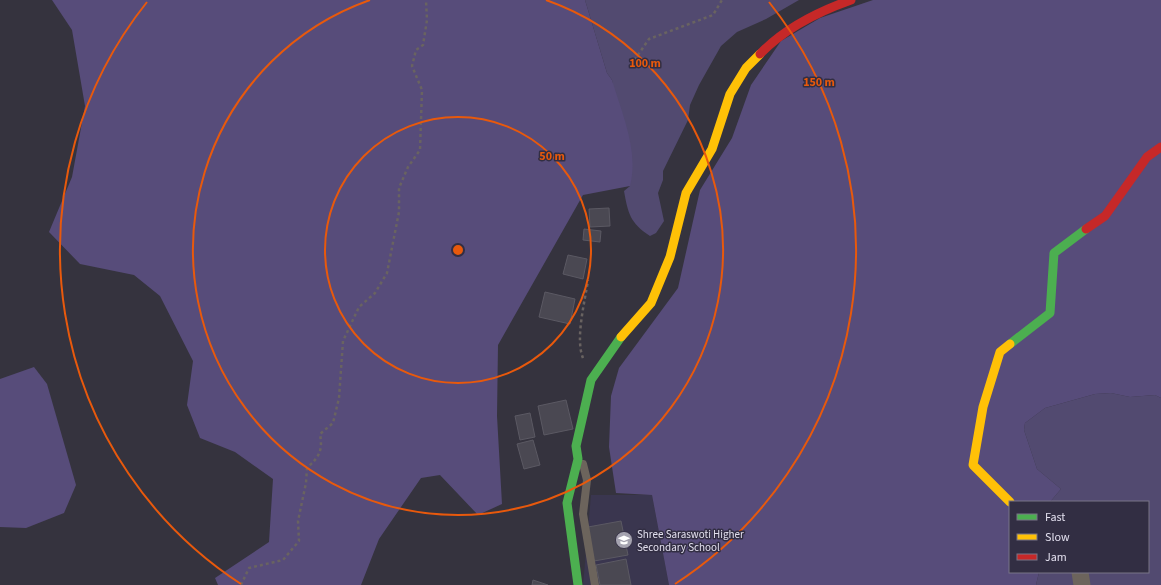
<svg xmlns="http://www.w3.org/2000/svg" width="1161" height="585" viewBox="0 0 1161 585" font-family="'Source Sans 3',sans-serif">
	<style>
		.built { fill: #3a364f }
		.green { fill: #524a70 }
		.forest { fill: #574c7a }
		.building { fill: #4a4852; stroke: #5b5963 }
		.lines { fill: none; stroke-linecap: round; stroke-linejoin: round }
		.path { stroke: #696361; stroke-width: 2.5; stroke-dasharray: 3 3; stroke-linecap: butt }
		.lane { stroke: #6c645c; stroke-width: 8 }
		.street { stroke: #6c645c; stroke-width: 17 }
		.fast { stroke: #4caf50; stroke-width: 9 }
		.slow { stroke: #ffc107; stroke-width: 9 }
		.jam { stroke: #c62828; stroke-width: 9 }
		.ring { fill: none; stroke: #e8590c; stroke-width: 2 }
		.labels { text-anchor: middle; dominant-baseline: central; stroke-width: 3; stroke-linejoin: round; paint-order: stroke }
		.poi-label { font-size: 11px; fill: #e2dfee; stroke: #322e43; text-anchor: start }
		.centre { fill: #e8590c; stroke: #322e43; stroke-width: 2 }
		.ring-label { font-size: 12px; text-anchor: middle; font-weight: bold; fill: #e8590c; stroke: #322e43; stroke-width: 3; stroke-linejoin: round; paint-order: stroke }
	</style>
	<rect width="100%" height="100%" fill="#35333e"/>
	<polygon class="built" points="591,495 652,495 669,585 583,585"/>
	<g class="green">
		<path d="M585,0H799L766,19L737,32L721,46L699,85L690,105L688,120L663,171V180L658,193L664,221L656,233L650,236C630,223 628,213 624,191L630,186L612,80L607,73Z"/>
		<polygon points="1111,393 1130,397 1155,395 1161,398 1161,585 1036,585 1039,572 1148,572 1148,502 1050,502 1061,489 1037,469 1024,430 1025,423 1045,408 1095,394"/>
	</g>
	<g class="forest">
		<path d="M52,0H585L607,73L612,80C622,114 639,151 630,186L583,195L498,345L497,416L502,504L478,515L440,475L421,478L379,539L361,585H218L215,578L269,542L273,479L235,452L200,438L187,405L193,361L160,296L134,275L80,264L49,232L72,177L85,106L72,30Z"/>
		<polygon points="873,0 1161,0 1161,398 1155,395 1130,397 1111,393 1095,394 1045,408 1025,423 1024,430 1037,469 1061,489 1050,502 1010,502 1010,572 1039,572 1036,585 669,585 652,495 616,493 609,447 611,396 619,368 678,288 700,190 732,138 751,85 781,41 820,18"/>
		<polygon points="34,367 47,384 76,485 64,513 26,528 0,527 0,379"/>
	</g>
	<g class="building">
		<polygon points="609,208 610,226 590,227 589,209"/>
		<polygon points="584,229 601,231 600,242 583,240"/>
		<polygon points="568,255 587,259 583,279 563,274"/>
		<polygon points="545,292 575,299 570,324 539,317"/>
		<polygon points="566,400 573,429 544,435 538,406"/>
		<polygon points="530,413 535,437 520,440 515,416"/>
		<polygon points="533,440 540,465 524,469 517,444"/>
		<polygon points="621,521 628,555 594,561 588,527"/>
		<polygon points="626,559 631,585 600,585 596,565"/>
		<polygon points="533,580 548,585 532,585"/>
	</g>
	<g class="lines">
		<g class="path">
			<polyline points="631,65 649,39 713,15 722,0"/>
			<path d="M583,358C575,339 585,301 588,280"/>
			<path d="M241,585L249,568L283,560L299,541L298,521L306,483L307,468C319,457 323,451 320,434L333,423L339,398L343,341L359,307L375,293L387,273L399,212V188L408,167L420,150L422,90L412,66L416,50L423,45L427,20L426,0"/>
		</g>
		<polyline class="lane" points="583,464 587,480 583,514 595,585"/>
		<polyline class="street" points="1080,572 1082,585"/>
		<g class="fast">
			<polyline points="1010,344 1050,313 1054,253 1086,229"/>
			<polyline points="578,585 567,503 578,459 576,446 591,380 621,337"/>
		</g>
		<g class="slow">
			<polyline points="621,337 651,303 670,257 686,193 712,149 730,94 746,68 760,54"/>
			<polyline points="1010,502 973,465 983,407 1000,352 1010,344"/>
		</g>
		<g class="jam">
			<path d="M760,54C785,28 817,12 851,0"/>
			<polyline points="1086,229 1105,216 1147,157 1161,147"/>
		</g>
	</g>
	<g class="ring">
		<circle cx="458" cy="250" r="133"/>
		<path d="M546 0A265 265 0 1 1 370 0"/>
		<path d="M241 584A398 398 0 0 1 147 2M769 2A398 398 0 0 1 675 584"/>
	</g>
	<defs>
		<g id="school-disc" transform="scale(0.9)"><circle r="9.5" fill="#a5a3b0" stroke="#322e43"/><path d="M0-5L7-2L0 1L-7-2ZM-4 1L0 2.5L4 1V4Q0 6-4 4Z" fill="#fff"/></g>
	</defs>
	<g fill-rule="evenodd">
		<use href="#school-disc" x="624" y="540"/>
	</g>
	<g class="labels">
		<g class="poi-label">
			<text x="637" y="534">Shree Saraswoti Higher<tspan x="637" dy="13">Secondary School</tspan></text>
		</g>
	</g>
	<circle cx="458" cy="250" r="6" class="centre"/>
	<g class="ring-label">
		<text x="645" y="67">100 m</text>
		<text x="819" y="86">150 m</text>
		<text x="552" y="160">50 m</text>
	</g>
	<rect x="1009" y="501" width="140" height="72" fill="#322e43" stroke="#787587"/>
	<rect x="1017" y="514" width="20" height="6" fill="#4caf50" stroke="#787587"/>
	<text x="1045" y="521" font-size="12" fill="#e2dfee">Fast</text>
	<rect x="1017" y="534" width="20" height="6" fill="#ffc107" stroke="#787587"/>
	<text x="1045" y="541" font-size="12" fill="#e2dfee">Slow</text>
	<rect x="1017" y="554" width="20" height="6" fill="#c62828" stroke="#787587"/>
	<text x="1045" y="561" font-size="12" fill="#e2dfee">Jam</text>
</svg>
